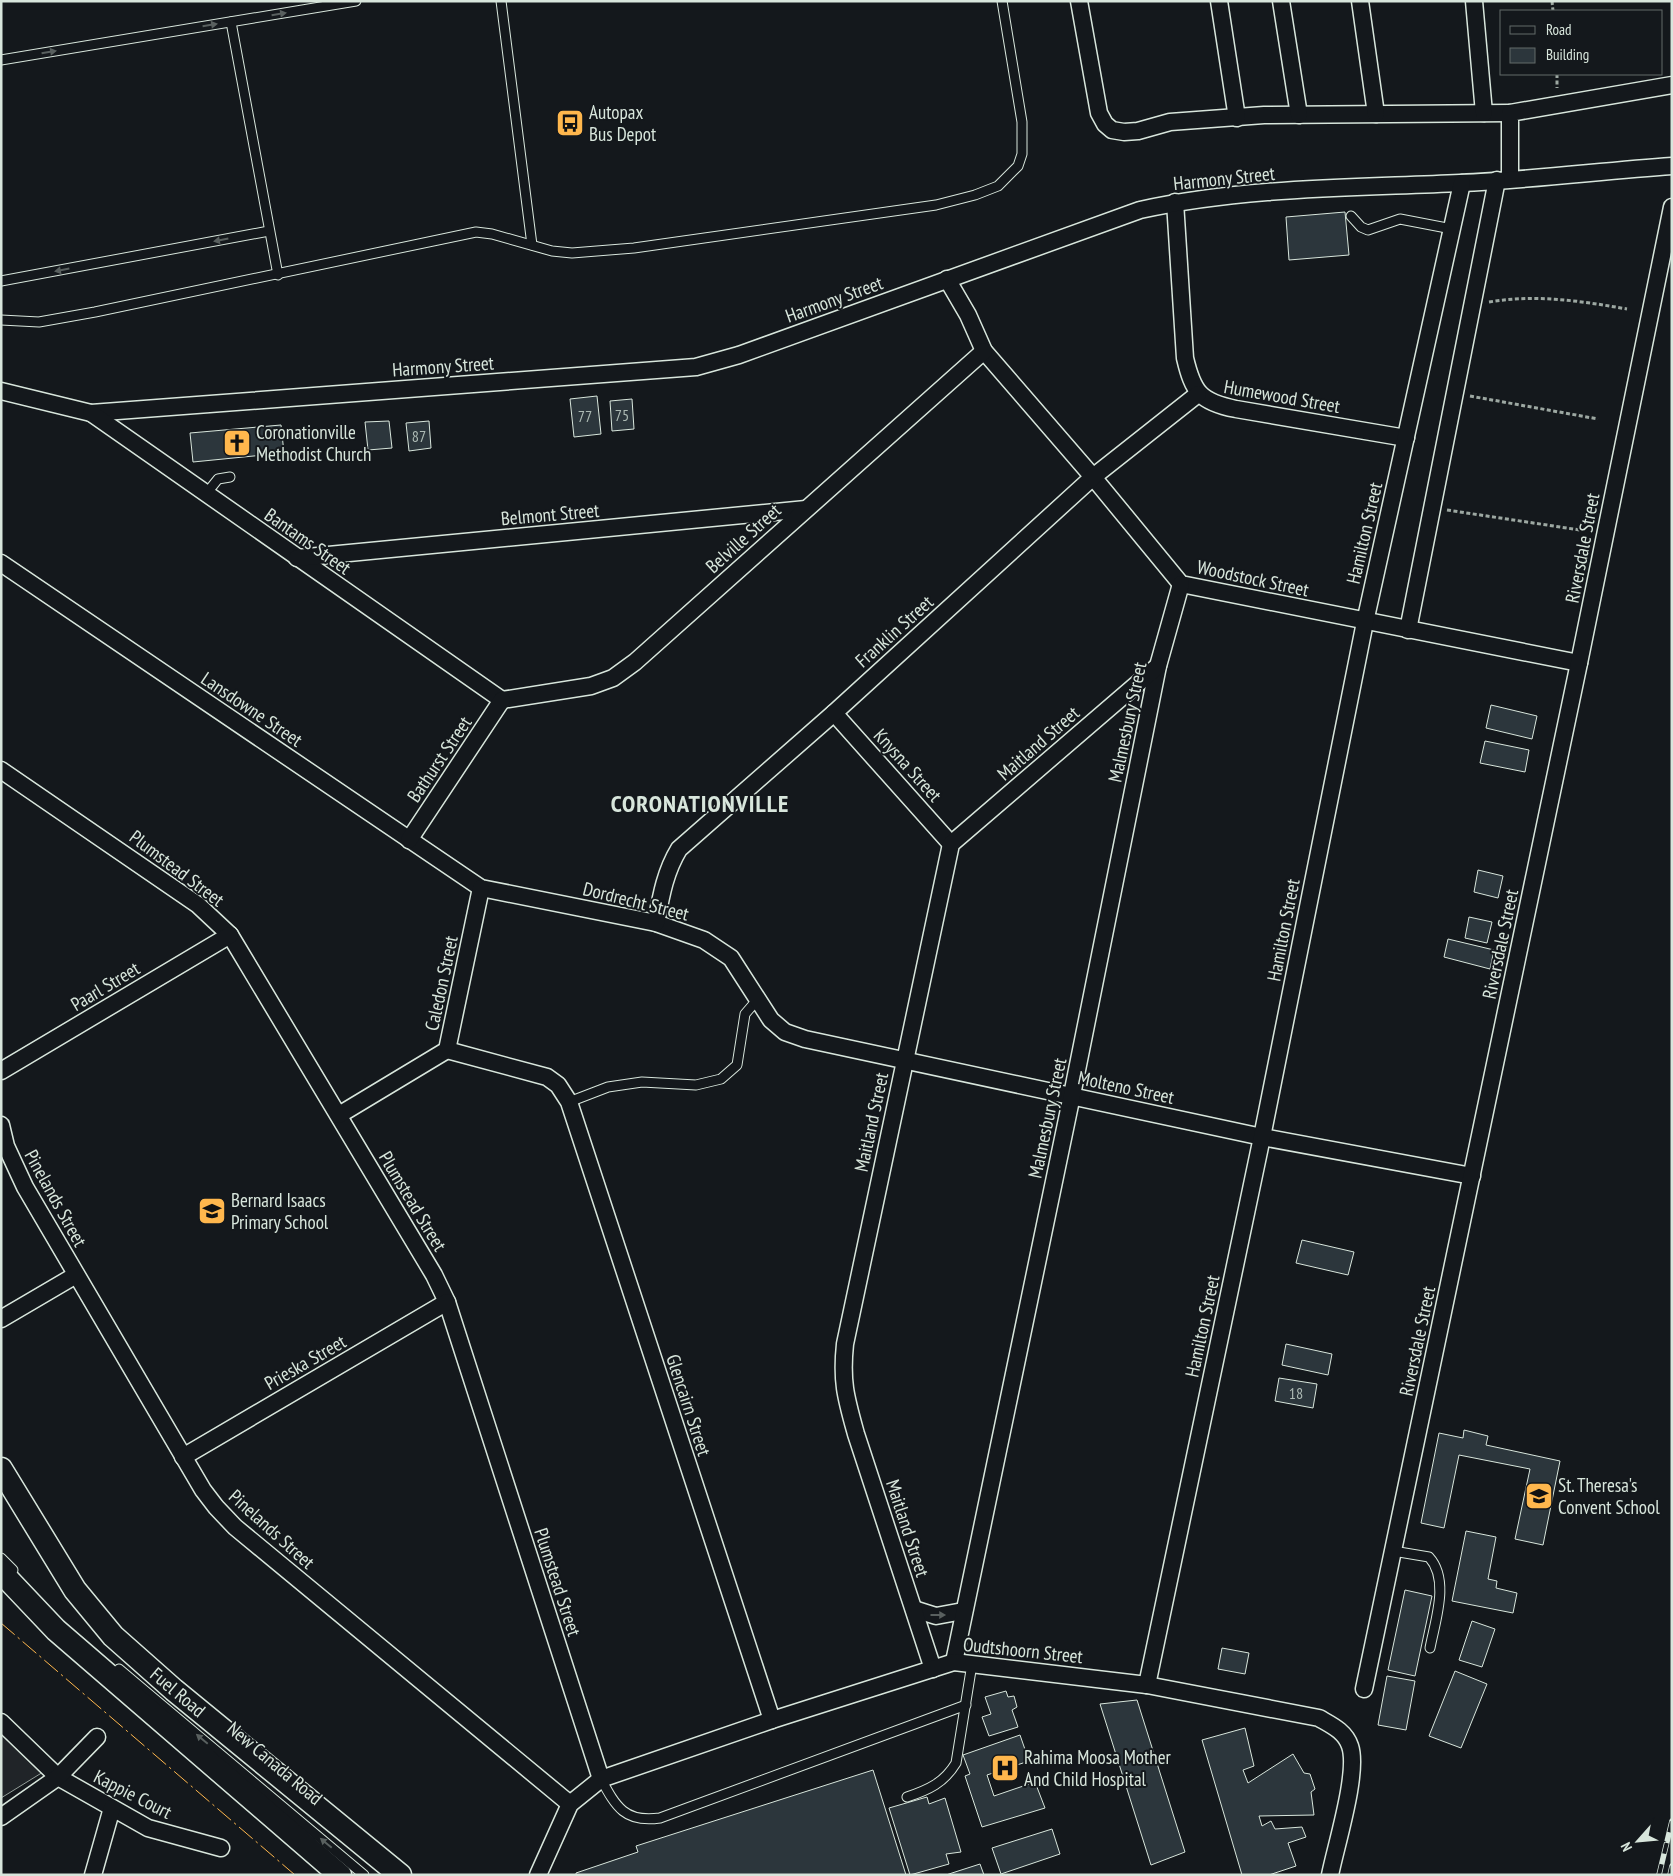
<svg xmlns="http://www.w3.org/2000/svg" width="1673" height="1876" viewBox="0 0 1673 1876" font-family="'PT Sans Narrow',sans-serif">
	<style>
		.green { fill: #202428; stroke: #939e99 }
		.building { fill: #2c363c; stroke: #d8e6dc }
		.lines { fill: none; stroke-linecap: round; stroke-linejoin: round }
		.lane-casing { stroke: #d8e6dc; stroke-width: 11 }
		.street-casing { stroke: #d8e6dc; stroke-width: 19 }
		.secondary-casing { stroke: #d8e6dc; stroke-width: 25 }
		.path { stroke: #9da8a2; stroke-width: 3; stroke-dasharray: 4 2.5; stroke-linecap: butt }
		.lane { stroke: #14181c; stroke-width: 9 }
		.street { stroke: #14181c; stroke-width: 16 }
		.secondary { stroke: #14181c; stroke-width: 22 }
		.rail-casing { stroke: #d8e6dc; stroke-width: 5.5 }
		.rail { stroke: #14181c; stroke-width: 4; stroke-dasharray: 11; stroke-linecap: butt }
		.power { stroke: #ffb74d; stroke-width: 1; stroke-dasharray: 18 4 2.5 4; stroke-linecap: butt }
		.oneway { fill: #59605f }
		.labels { text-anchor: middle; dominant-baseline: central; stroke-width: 4; stroke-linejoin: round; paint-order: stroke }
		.number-label { font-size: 16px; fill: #adbab4 }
		.poi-label { font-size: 19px; fill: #d8e6dc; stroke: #14181c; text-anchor: start }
		.street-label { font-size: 19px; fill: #d8e6dc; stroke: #14181c }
		.district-label { font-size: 24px; font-weight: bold; letter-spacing: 1px; fill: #d8e6dc; stroke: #14181c }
	</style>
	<rect width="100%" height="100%" fill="#14181c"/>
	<polygon class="green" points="1,1727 48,1769 1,1798"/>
	<g class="building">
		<polygon points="1345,212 1349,255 1289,260 1286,217"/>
		<polygon points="597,396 601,434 574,437 570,399"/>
		<polygon points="632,399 634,429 612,431 610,401"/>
		<polygon points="389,421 392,448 368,450 365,422"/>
		<polygon points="429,421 431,448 409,451 406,423"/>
		<polygon points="281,425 284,453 193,462 190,433"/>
		<polygon points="1491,705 1537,716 1532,739 1486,728"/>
		<polygon points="1485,741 1529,750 1525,772 1480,763"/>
		<polygon points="1478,870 1503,876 1498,898 1474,892"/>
		<polygon points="1469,917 1492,922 1487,943 1465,938"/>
		<polygon points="1448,939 1494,950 1490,969 1444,957"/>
		<polygon points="1302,1240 1354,1252 1348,1275 1296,1263"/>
		<polygon points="1286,1344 1332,1354 1328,1375 1282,1365"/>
		<polygon points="1279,1378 1317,1384 1313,1408 1275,1401"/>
		<polygon points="1464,1430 1488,1436 1486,1445 1560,1461 1543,1545 1515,1539 1530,1469 1459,1455 1444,1528 1421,1523 1439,1433 1463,1438"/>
		<polygon points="1466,1531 1496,1537 1488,1579 1497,1581 1496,1588 1517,1593 1513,1613 1452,1601"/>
		<polygon points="1405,1590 1432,1596 1415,1676 1388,1670"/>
		<polygon points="1472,1621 1495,1629 1482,1667 1459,1660"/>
		<polygon points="1222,1648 1249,1653 1245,1674 1218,1669"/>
		<polygon points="1455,1671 1487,1684 1461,1748 1429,1736"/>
		<polygon points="1387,1676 1415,1681 1406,1730 1378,1725"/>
		<polygon points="1006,1691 1008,1697 1014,1696 1017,1707 1012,1710 1018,1727 989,1736 982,1717 991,1714 985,1697"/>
		<polygon points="1137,1700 1185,1852 1151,1865 1100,1704"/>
		<polygon points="1245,1728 1254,1766 1243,1770 1248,1783 1293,1754 1304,1773 1310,1774 1315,1789 1311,1792 1314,1815 1259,1816 1262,1826 1271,1821 1275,1829 1302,1827 1306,1837 1288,1843 1296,1866 1269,1875 1242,1875 1202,1740"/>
		<polygon points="1020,1735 1029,1761 987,1775 994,1796 1035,1782 1045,1808 982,1827 965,1776 970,1774 963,1755"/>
		<polygon points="873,1770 906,1875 576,1875 576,1873 638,1852 636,1846"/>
		<polygon points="927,1797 929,1804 945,1798 961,1852 946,1854 949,1864 910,1875 889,1808"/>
		<polygon points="1052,1829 1060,1854 1001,1874 992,1848"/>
		<polygon points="980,1864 984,1875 946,1875 952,1873"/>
	</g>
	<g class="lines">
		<g class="lane-casing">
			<g id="lane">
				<polyline points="501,1 532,245"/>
				<polyline points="231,22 278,275"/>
				<polyline points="1,60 356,1"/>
				<polyline points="1351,216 1361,227 1368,230 1400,219 1452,229"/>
				<polyline points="1,281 269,231"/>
				<polyline points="1,320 39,322 95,312 476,232 492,234 552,251 572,253 634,248 936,205 975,195 998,186 1018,166 1022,154 1022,122 1002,1"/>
				<polyline points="206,494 218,479 230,477"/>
				<polyline points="569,1102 608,1087 642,1082 696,1085 721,1079 737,1065 745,1014 757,1000"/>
				<path d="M1393,1551L1429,1557C1450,1580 1435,1621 1430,1648"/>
				<polyline points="1,1558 13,1570"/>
				<polyline points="119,1669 364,1875"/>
				<path d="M601,1779C616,1807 625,1823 660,1818L966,1705"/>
				<path d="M907,1797C928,1790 944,1783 956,1763L972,1664"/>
			</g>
		</g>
		<g class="street-casing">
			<g id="street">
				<polyline points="1079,1 1099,113 1105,124 1112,130 1124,132 1138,131 1170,122 1264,115 1510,113"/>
				<polyline points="1219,1 1237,118"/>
				<polyline points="1281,1 1299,115"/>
				<polyline points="1360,1 1376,114"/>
				<polyline points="1474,1 1484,113"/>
				<polyline points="1510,179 1510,113 1672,85"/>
				<path d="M1175,202L1185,358C1193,392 1200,402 1236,409L1406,438"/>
				<polyline points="947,279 968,315 984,351 1093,477 1181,584 1579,663"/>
				<path d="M1,391L91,413L696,367L739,355L1140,210C1245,187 1354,188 1460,183C1531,180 1601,171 1672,166"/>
				<polyline points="91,413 502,700"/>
				<polyline points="297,558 806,509"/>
				<polyline points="1,563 481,888 656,923 704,940 731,958 771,1020 785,1032 805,1039 1262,1137 1472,1176"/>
				<polyline points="1408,630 1497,180"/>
				<polyline points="502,700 591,686 613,678 635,662 984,351"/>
				<polyline points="834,713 951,844"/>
				<polyline points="1,770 198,905 230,935 434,1275 447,1302 601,1779"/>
				<polyline points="409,840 502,700"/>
				<path d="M656,923C661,896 665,872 679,849L834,713L1093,477L1198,394"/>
				<polyline points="447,1050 547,1077 558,1085 569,1102 772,1720"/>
				<polyline points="1,1071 230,935"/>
				<polyline points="339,1115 447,1050 481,888"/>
				<polyline points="1,1125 6,1146 25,1187 203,1490 216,1507 235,1527 570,1804"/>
				<polyline points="1,1319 76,1275"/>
				<polyline points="183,1457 447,1302"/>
				<polyline points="914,1609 936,1616 963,1611"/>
				<polyline points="954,1662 1072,1095 1158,666 1181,584"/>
				<path d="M933,1669L856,1434C846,1398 841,1382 845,1344L951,844L1158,666"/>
				<polyline points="1147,1685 1262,1137 1365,622 1462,183"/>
				<polyline points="1364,1689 1579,663 1672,207"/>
				<polyline points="1,1722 58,1777 148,1828 221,1848"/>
				<polyline points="1,1817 58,1777 97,1737"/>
				<polyline points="93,1875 112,1808"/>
				<path d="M538,1875L570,1804L601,1779L772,1720L954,1662L1147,1685L1319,1718C1331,1725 1345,1731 1350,1746C1359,1772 1336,1845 1330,1875"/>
			</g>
		</g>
		<g class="secondary-casing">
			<g id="secondary">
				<polyline points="1,1469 75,1590 113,1636 174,1690 400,1875"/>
				<polyline points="1,1572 56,1630 340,1875"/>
			</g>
		</g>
		<g class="path">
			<polyline points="1552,1 1553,11"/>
			<polyline points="1557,74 1557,88"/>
			<path d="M1489,302C1536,294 1581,301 1627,309"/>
			<polyline points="1470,396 1598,419"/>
			<polyline points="1447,510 1580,530"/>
		</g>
		<use href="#lane" class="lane"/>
		<use href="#street" class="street"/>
		<use href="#secondary" class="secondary"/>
		<g class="rail-casing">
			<g id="rail">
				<polyline points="1659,1875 1672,1821"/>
				<polyline points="1670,1875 1672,1866"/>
			</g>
		</g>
		<use href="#rail" class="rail"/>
		<polyline class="power" points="1,1623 295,1875"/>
	</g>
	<defs><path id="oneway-solid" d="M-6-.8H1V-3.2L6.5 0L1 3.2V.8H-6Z" transform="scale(1.25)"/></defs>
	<g class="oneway">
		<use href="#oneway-solid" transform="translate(279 14) rotate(-9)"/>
		<use href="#oneway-solid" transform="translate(210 25) rotate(-9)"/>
		<use href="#oneway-solid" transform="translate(49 52) rotate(-9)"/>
		<use href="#oneway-solid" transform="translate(221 240) rotate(169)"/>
		<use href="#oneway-solid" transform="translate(62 270) rotate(169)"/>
		<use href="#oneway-solid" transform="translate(938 1615)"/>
		<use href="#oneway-solid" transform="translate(202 1739) rotate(-140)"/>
		<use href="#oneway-solid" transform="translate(326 1843) rotate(-140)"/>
	</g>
	<defs>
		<g id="bus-square" transform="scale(1.4375)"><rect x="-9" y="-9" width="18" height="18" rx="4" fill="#ffb74d" stroke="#14181c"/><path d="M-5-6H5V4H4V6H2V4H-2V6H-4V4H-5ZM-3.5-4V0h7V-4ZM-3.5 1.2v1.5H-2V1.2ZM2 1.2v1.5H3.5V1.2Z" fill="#111"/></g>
		<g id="church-square" transform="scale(1.4375)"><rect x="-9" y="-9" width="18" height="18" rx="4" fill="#ffb74d" stroke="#14181c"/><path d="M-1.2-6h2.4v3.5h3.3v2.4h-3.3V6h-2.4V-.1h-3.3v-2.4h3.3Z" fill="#111"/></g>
		<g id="school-square" transform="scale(1.4375)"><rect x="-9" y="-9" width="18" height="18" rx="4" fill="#ffb74d" stroke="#14181c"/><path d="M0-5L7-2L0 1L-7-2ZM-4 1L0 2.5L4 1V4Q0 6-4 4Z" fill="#111"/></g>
		<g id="hospital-square" transform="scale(1.4375)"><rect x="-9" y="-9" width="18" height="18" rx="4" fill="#ffb74d" stroke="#14181c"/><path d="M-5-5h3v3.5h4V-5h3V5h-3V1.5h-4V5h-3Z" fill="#111"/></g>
	</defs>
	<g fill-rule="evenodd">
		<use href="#bus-square" x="570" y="123"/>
		<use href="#church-square" x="237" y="443"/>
		<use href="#school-square" x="212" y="1211"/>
		<use href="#school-square" x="1539" y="1496"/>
		<use href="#hospital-square" x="1005" y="1768"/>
	</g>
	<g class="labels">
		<g class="number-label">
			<text x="622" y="415">75</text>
			<text x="585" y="416">77</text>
			<text x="419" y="436">87</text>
			<text x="1296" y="1393">18</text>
		</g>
		<g class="poi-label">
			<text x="589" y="112">Autopax<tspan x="589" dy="22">Bus Depot</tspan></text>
			<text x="256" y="432">Coronationville<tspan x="256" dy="22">Methodist Church</tspan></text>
			<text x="231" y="1200">Bernard Isaacs<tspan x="231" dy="22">Primary School</tspan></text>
			<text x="1558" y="1485">St. Theresa's<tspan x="1558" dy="22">Convent School</tspan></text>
			<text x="1024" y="1757">Rahima Moosa Mother<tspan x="1024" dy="22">And Child Hospital</tspan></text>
		</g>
		<g class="street-label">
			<text transform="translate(1224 178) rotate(-6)">Harmony Street</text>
			<text transform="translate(834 299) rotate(-20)">Harmony Street</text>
			<text transform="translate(443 366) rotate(-4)">Harmony Street</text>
			<text transform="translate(1282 396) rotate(10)">Humewood Street</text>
			<text transform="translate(550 514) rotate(-5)">Belmont Street</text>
			<text transform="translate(1364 533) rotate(-77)">Hamilton Street</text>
			<text transform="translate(743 538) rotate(-42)">Belville Street</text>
			<text transform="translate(308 541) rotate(35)">Bantams Street</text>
			<text transform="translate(1582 548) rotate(-79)">Riversdale Street</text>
			<text transform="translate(1253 578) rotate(12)">Woodstock Street</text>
			<text transform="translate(894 631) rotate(-42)">Franklin Street</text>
			<text transform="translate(252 709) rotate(34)">Lansdowne Street</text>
			<text transform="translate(1127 722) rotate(-78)">Malmesbury Street</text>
			<text transform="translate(1038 743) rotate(-41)">Maitland Street</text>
			<text transform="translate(439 759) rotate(-56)">Bathurst Street</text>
			<text transform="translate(908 765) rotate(48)">Knysna Street</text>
			<text transform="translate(177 868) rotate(37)">Plumstead Street</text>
			<text transform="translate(636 901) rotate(14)">Dordrecht Street</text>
			<text transform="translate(1283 930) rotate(-79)">Hamilton Street</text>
			<text transform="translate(1500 944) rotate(-78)">Riversdale Street</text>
			<text transform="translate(441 983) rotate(-78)">Caledon Street</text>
			<text transform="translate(105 986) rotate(-31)">Paarl Street</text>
			<text transform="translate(1126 1087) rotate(12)">Molteno Street</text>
			<text transform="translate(1047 1118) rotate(-78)">Malmesbury Street</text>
			<text transform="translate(871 1122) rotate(-78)">Maitland Street</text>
			<text transform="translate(56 1198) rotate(61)">Pinelands Street</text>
			<text transform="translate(413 1201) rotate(59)">Plumstead Street</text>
			<text transform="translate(1202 1326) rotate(-78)">Hamilton Street</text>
			<text transform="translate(1417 1341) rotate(-78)">Riversdale Street</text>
			<text transform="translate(305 1362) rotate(-30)">Prieska Street</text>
			<text transform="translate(689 1405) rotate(72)">Glencairn Street</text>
			<text transform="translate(908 1528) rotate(72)">Maitland Street</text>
			<text transform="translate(272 1529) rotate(42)">Pinelands Street</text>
			<text transform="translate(558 1582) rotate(72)">Plumstead Street</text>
			<text transform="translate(1023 1650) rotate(6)">Oudtshoorn Street</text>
			<text transform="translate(178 1692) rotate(40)">Fuel Road</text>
			<text transform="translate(275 1763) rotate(40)">New Canada Road</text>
			<text transform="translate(133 1794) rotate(27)">Kappie Court</text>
		</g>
		<g class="district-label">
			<text x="700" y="803">CORONATIONVILLE</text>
		</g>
	</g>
	<rect width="1673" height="1876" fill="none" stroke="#d8e6dc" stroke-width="5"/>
	<rect x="1500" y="10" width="162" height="65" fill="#14181c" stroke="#626a69"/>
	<rect x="1510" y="26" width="25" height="8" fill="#14181c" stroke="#626a69"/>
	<text x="1546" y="35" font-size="15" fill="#d8e6dc">Road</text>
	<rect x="1510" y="48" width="25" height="15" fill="#2c363c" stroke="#626a69"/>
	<text x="1546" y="60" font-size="15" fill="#d8e6dc">Building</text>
	<g transform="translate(1638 1841) rotate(243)" stroke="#14181c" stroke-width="4" paint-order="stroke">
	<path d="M0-4L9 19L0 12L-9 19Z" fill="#d8e6dc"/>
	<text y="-8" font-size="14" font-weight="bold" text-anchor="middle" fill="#d8e6dc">N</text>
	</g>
</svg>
